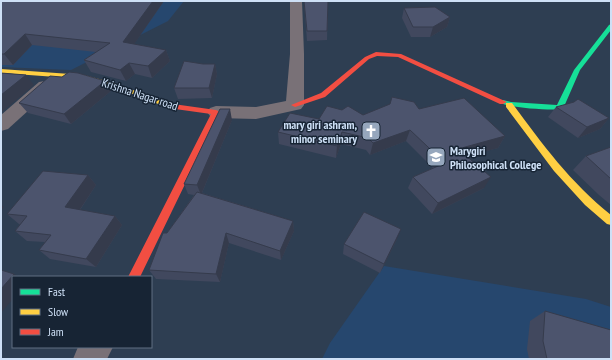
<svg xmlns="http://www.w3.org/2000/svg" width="612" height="360" viewBox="0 0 612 360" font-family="'PT Sans Narrow',sans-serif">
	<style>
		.built { fill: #26476e }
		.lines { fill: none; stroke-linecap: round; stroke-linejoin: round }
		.street { fill: #797177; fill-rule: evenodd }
		.fast { fill: #16e098; fill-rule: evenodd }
		.slow { fill: #ffcf43; fill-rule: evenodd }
		.jam { fill: #f24e42; fill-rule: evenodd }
		.wall { fill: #41485e }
		.shaded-wall { fill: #353b4c }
		.building { fill: #4c546d; stroke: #353b4c }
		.labels { text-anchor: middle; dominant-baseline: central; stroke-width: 3; stroke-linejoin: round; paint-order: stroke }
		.street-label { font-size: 12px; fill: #cee0f6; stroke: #172434 }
		.poi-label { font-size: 12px; font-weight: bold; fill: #cee0f6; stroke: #172434; text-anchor: end }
	</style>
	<rect width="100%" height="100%" fill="#2e3e52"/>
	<g class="built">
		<polygon points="32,1 184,1 168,21 71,70 1,67 1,6"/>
		<polygon points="384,266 586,299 611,307 611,359 322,359 330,343"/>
	</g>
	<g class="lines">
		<g class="street">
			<polygon points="290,1 302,1 304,54 304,105 301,109 256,119 216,118 210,116 207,112 210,108 216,106 256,107 286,101 290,54"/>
			<polygon points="45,81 51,82 53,86 51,90 8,129 1,131 1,115 39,82"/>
			<polygon points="78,347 113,347 107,359 73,359"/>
		</g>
		<path class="fast" d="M611,24V30L580,70L563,109C553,111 506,108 499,102L503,100L511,102L557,105L574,70L609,25Z"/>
		<g class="slow">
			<polygon points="1,69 84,75 114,83 173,105 169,107 166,107 110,85 84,79 1,73"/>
			<path d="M506,103H512C543,145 570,182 611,215V225L607,224L585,205L554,171L506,107Z"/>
		</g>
		<g class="jam">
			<polygon points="376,52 401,54 507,102 503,104 500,104 398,57 377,56 369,59 325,97 295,107 291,105 321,93 365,57"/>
			<polygon points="166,103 216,110 220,112 140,277 128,277 211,114 175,109 166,107"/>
		</g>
	</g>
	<g class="wall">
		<polygon points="1,1 164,1 134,44 166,50 170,61 152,78 135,74 126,81 91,72 84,60 96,52 32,45 13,65 1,65"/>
		<polygon points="304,1 328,1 327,40 307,41"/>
		<polygon points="404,8 450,17 447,27 430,37 411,37 402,18"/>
		<polygon points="203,64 215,64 217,74 212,98 178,99 174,88"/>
		<polygon points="111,91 71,124 28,113 19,103"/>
		<polygon points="556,107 609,118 600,129 578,138 548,117"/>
		<polygon points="419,109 505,136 498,148 467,156 484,188 432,214 408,188 413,177 433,168 406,141 370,155 366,150 341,144 336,158 279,144 278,132 319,119 363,115"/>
		<polygon points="232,120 202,193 293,221 294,231 281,260 229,243 220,282 156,279 149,270 167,233 194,195 188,194 184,184"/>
		<polygon points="611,147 611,205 599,195 573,170 586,156"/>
		<polygon points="88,175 96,185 80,210 115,216 122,225 96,267 50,259 39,250 45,242 27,241 15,231 20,224 19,224 7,214"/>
		<polygon points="397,239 380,273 343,254 344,244"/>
		<polygon points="545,311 611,359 529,359 527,349 530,321"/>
	</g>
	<g class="shaded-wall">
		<polygon points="153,1 164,1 128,53 123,42"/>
		<polygon points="450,17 447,27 430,37 433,27"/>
		<polygon points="25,34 32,45 13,65 4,54"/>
		<polygon points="166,50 170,61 152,78 148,66"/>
		<polygon points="129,63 135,74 126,81 120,70"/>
		<polygon points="215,64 217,74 212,98 209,88"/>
		<polygon points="26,75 34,85 1,113 1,95"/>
		<polygon points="105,81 111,91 71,124 64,114"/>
		<polygon points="230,109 232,120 201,195 197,185"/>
		<polygon points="609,118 600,129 578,138 587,127"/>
		<polygon points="410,130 406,141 370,155 373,143"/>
		<polygon points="342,132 341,144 336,158 337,146"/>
		<polygon points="505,136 498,148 453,160 458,149"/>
		<polygon points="88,175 96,185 75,217 65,207"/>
		<polygon points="491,177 484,188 432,214 438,203"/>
		<polygon points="1,205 4,207 1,210"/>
		<polygon points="115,216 122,225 96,267 86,259"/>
		<polygon points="293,221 294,231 281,260 280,251"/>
		<polygon points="401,229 397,239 380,273 384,264"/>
		<polygon points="226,233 229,243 220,282 216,274"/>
		<polygon points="14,274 19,277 13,277 13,299 1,313 1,289"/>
	</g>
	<g class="building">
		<polygon points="1,1 153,1 123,42 166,50 148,66 129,63 120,70 84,60 110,43 25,34 4,54 1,54"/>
		<polygon points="304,1 328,1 327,31 307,31"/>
		<polygon points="435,7 450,17 433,27 413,27 404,8"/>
		<polygon points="184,61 203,64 215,64 209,88 174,88"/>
		<polygon points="69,72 78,73 105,81 64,114 19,103 50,76 62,77"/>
		<polygon points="1,73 26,75 1,95"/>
		<polygon points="392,97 414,102 419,109 464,98 505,136 458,149 491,177 438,203 413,177 445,163 410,130 373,143 368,138 342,132 337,146 278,132 290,113 319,119 327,106 342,110 348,106 363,115 390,104"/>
		<polygon points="578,99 609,118 587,127 556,107 574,102"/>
		<polygon points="220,109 230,109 197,185 184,184"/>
		<polygon points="611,147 611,179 586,156"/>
		<polygon points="43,171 88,175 65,207 115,216 86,259 39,250 51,235 15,231 27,216 7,214"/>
		<polygon points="197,192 293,221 280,251 226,233 216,274 149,270 163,233 167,233"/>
		<polygon points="364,212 401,229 384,264 344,244"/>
		<polygon points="1,270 14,274 1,289"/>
		<polygon points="545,311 611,330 611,359 547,359 543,341"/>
	</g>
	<defs>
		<g id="church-square" transform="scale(1)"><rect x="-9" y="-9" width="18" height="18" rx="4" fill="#96a7bd" stroke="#172434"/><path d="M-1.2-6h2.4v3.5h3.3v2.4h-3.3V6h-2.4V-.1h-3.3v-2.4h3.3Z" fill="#fff"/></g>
		<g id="university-square" transform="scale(1)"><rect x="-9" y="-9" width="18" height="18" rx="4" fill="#96a7bd" stroke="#172434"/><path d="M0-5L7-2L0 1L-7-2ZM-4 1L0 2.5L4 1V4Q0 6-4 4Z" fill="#fff"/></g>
	</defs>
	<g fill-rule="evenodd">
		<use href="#church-square" x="371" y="131"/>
		<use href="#university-square" x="436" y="157"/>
	</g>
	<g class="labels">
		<g class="street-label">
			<text transform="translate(140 94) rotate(18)">Krishna Nagar road</text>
		</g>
		<g class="poi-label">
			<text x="357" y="124">mary giri ashram,<tspan x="357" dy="14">minor seminary</tspan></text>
			<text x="450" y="150" text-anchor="start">Marygiri<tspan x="450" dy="14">Philosophical College</tspan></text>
		</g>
	</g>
	<rect width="612" height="360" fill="none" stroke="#cee0f6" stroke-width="4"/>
	<rect x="12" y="276" width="140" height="72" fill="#172434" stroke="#606f82"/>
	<rect x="20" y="289" width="20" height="6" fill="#16e098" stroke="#606f82"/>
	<text x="48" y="296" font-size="12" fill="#cee0f6">Fast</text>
	<rect x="20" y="309" width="20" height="6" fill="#ffcf43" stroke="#606f82"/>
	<text x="48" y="316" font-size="12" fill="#cee0f6">Slow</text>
	<rect x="20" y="329" width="20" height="6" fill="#f24e42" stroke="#606f82"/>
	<text x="48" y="336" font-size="12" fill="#cee0f6">Jam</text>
</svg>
